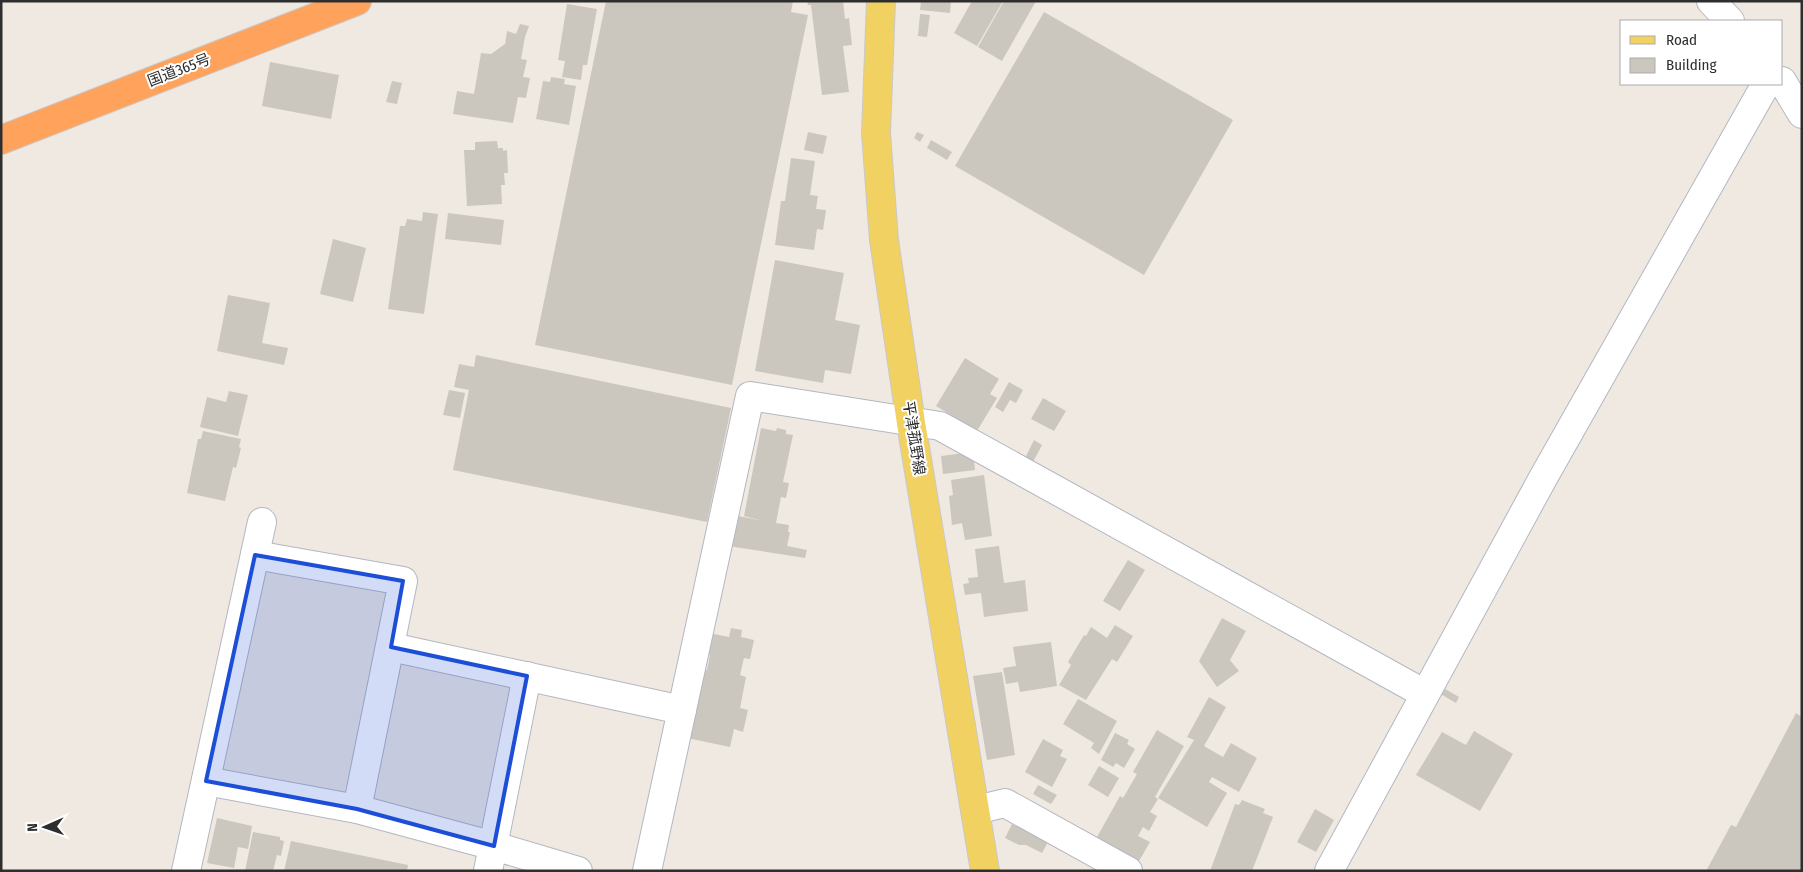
<svg xmlns="http://www.w3.org/2000/svg" width="1803" height="872" viewBox="0 0 1803 872" font-family="'Fira Sans Condensed','Noto Sans JP',sans-serif">
	<style>
		.building { fill: #cbc7bf }
		.lines { fill: none; stroke-linecap: round; stroke-linejoin: round }
		.minor-casing { stroke: #b4b7c1; stroke-width: 30 }
		.major-casing { stroke: #c9c9c9; stroke-width: 30 }
		.highway-casing { stroke: #c9c9c9; stroke-width: 30 }
		.minor { stroke: #fff; stroke-width: 28 }
		.major { stroke: #f2d163; stroke-width: 28 }
		.highway { stroke: #ffa35c; stroke-width: 28 }
		.marked { fill: #1d4ed8; fill-opacity: 0.2; stroke: #1d4ed8; stroke-width: 4; stroke-linejoin: round }
		.labels { text-anchor: middle; dominant-baseline: central; stroke-width: 4; stroke-linejoin: round; paint-order: stroke }
		.street-label { font-size: 15px; fill: #2e2e2e; stroke: #fff }
	</style>
	<rect width="100%" height="100%" fill="#efe9e1"/>
	<g class="building">
		<polygon points="606,1 793,1 791,12 808,15 732,385 535,345"/>
		<polygon points="807,1 843,1 845,19 849,18 852,45 843,46 849,92 822,95 811,5 808,5"/>
		<polygon points="921,1 951,1 950,13 920,10"/>
		<polygon points="972,1 1003,1 977,46 954,33"/>
		<polygon points="1004,1 1036,1 1002,61 978,47"/>
		<polygon points="567,4 597,9 587,65 583,65 581,80 562,77 565,61 558,60"/>
		<polygon points="1044,12 1233,120 1144,275 955,166"/>
		<polygon points="920,14 930,15 927,37 918,36"/>
		<polygon points="520,24 529,26 525,37 521,59 527,60 523,77 530,78 526,98 518,97 513,123 453,114 457,91 474,94 481,53 491,54 505,44 507,31 516,34"/>
		<polygon points="270,62 339,75 331,119 262,106"/>
		<polygon points="551,77 565,79 564,84 576,86 569,125 536,119 543,81 550,82"/>
		<polygon points="392,81 402,83 397,104 386,102"/>
		<polygon points="808,132 827,136 823,154 804,150"/>
		<polygon points="917,132 924,135 920,142 914,138"/>
		<polygon points="931,140 952,152 947,160 927,148"/>
		<polygon points="497,141 498,148 503,148 503,151 507,150 508,173 504,173 505,185 501,185 502,204 467,206 464,150 475,150 475,142"/>
		<polygon points="791,158 815,161 810,195 818,196 816,209 826,210 823,230 817,229 814,250 775,245 781,201 785,201"/>
		<polygon points="423,212 438,214 424,314 388,309 400,226 405,226 407,219 422,221"/>
		<polygon points="448,213 504,220 501,245 445,239"/>
		<polygon points="333,239 366,248 353,302 320,294"/>
		<polygon points="775,260 844,273 835,320 860,325 851,374 825,370 823,383 755,371"/>
		<polygon points="228,295 270,303 262,343 288,348 284,365 217,351"/>
		<polygon points="476,355 731,408 707,522 453,470 469,390 454,387 459,364 474,367"/>
		<polygon points="965,358 999,379 990,394 997,398 977,431 936,406"/>
		<polygon points="1009,382 1023,390 1016,403 1010,400 1003,412 995,407"/>
		<polygon points="449,390 465,393 460,418 443,415"/>
		<polygon points="229,391 248,395 238,436 200,427 207,397 226,402"/>
		<polygon points="1043,398 1066,411 1054,431 1031,419"/>
		<polygon points="761,428 776,431 777,428 786,430 786,434 793,435 783,482 789,483 786,498 781,497 776,523 789,525 788,532 790,532 787,546 807,550 805,558 728,546 733,515 759,520 744,516"/>
		<polygon points="203,431 241,439 239,447 241,448 236,468 233,467 225,501 187,493 198,439 201,439"/>
		<polygon points="1034,440 1042,445 1033,462 1025,458"/>
		<polygon points="973,452 975,470 943,474 941,456"/>
		<polygon points="984,475 992,536 965,540 962,523 952,525 949,496 953,495 951,480"/>
		<polygon points="999,546 1004,583 1025,580 1028,611 984,617 981,593 965,595 963,584 969,583 968,578 978,577 975,549"/>
		<polygon points="1128,560 1145,570 1120,611 1103,601"/>
		<polygon points="1222,618 1246,631 1230,660 1239,671 1217,687 1199,661"/>
		<polygon points="1115,625 1133,636 1117,662 1112,659 1086,700 1059,685 1071,665 1068,662 1084,635 1086,636 1091,627 1107,638"/>
		<polygon points="731,628 742,630 741,637 754,640 750,659 744,658 740,675 746,677 740,708 748,710 743,732 734,729 730,747 687,738 701,669 707,670 710,655 704,653 709,633 729,637"/>
		<polygon points="1051,642 1057,686 1020,692 1018,682 1006,684 1003,668 1016,666 1013,647"/>
		<polygon points="1002,672 1015,755 987,760 973,676"/>
		<polygon points="1440,686 1459,697 1456,703 1437,692"/>
		<polygon points="1209,697 1226,707 1204,746 1223,757 1231,743 1257,758 1239,792 1212,777 1209,782 1227,793 1207,827 1158,798 1194,740 1187,737"/>
		<polygon points="1078,699 1117,721 1099,754 1091,748 1094,743 1063,724"/>
		<polygon points="1796,713 1802,717 1802,871 1706,871 1731,825 1736,827"/>
		<polygon points="1157,730 1184,746 1155,797 1158,799 1150,812 1157,816 1149,831 1143,827 1138,836 1150,842 1139,861 1097,837 1120,796 1123,798 1137,774 1133,772"/>
		<polygon points="1474,731 1513,754 1480,811 1416,775 1442,732 1466,745"/>
		<polygon points="1115,733 1129,740 1127,744 1135,749 1124,768 1116,763 1113,767 1101,760"/>
		<polygon points="1043,739 1063,750 1060,756 1067,759 1052,787 1025,772"/>
		<polygon points="1099,766 1119,778 1108,797 1088,785"/>
		<polygon points="1038,785 1057,795 1051,804 1033,794"/>
		<polygon points="1242,800 1265,809 1263,813 1273,817 1252,871 1210,871 1235,804 1239,805"/>
		<polygon points="1315,809 1334,820 1316,852 1297,842"/>
		<polygon points="217,818 252,826 248,849 238,847 234,868 207,863"/>
		<polygon points="1012,824 1048,842 1042,853 1026,845 1019,845 1005,838"/>
		<polygon points="253,832 280,837 280,840 284,841 281,856 277,855 273,871 245,871"/>
		<polygon points="291,841 408,865 407,871 284,871"/>
	</g>
	<g class="lines">
		<g class="minor-casing">
			<g id="minor">
				<polyline points="1711,1 1730,21"/>
				<polyline points="1782,81 1802,114"/>
				<polyline points="255,555 403,581 357,809"/>
				<polyline points="391,647 682,710"/>
				<polyline points="206,781 357,809 494,846 578,871"/>
				<polyline points="976,810 1005,803 1128,871"/>
				<polyline points="186,871 262,522"/>
				<polyline points="488,871 527,676"/>
				<polyline points="647,871 750,396 940,426 1425,694"/>
				<polyline points="1329,871 1543,478 1766,84"/>
			</g>
		</g>
		<g class="major-casing">
			<polyline id="major" points="881,1 876,133 884,240 911,423 985,871"/>
		</g>
		<g class="highway-casing">
			<polyline id="highway" points="1,140 357,1"/>
		</g>
		<use href="#minor" class="minor"/>
		<use href="#major" class="major"/>
		<use href="#highway" class="highway"/>
	</g>
	<path class="marked" d="M255,555L403,581L391,647L527,676L494,846L357,809L206,781Z"/>
	<g class="labels">
		<g class="street-label">
			<text transform="translate(179 70) rotate(-21)">国道365号</text>
			<text transform="translate(914 438) rotate(81)">平津菰野線</text>
		</g>
	</g>
	<rect width="1803" height="872" fill="none" stroke="#2e2e2e" stroke-width="5"/>
	<rect x="1620" y="20" width="162" height="65" fill="#ffffff" stroke="#ababab"/>
	<rect x="1630" y="36" width="25" height="8" fill="#f2d163" stroke="#ababab"/>
	<text x="1666" y="45" font-size="15" fill="#2e2e2e">Road</text>
	<rect x="1630" y="58" width="25" height="15" fill="#cbc7bf" stroke="#ababab"/>
	<text x="1666" y="70" font-size="15" fill="#2e2e2e">Building</text>
	<g transform="translate(45 827) rotate(268)" stroke="#ffffff" stroke-width="4" paint-order="stroke">
	<path d="M0-4L9 19L0 12L-9 19Z" fill="#2e2e2e"/>
	<text y="-8" font-size="14" font-weight="bold" text-anchor="middle" fill="#2e2e2e">N</text>
	</g>
</svg>
